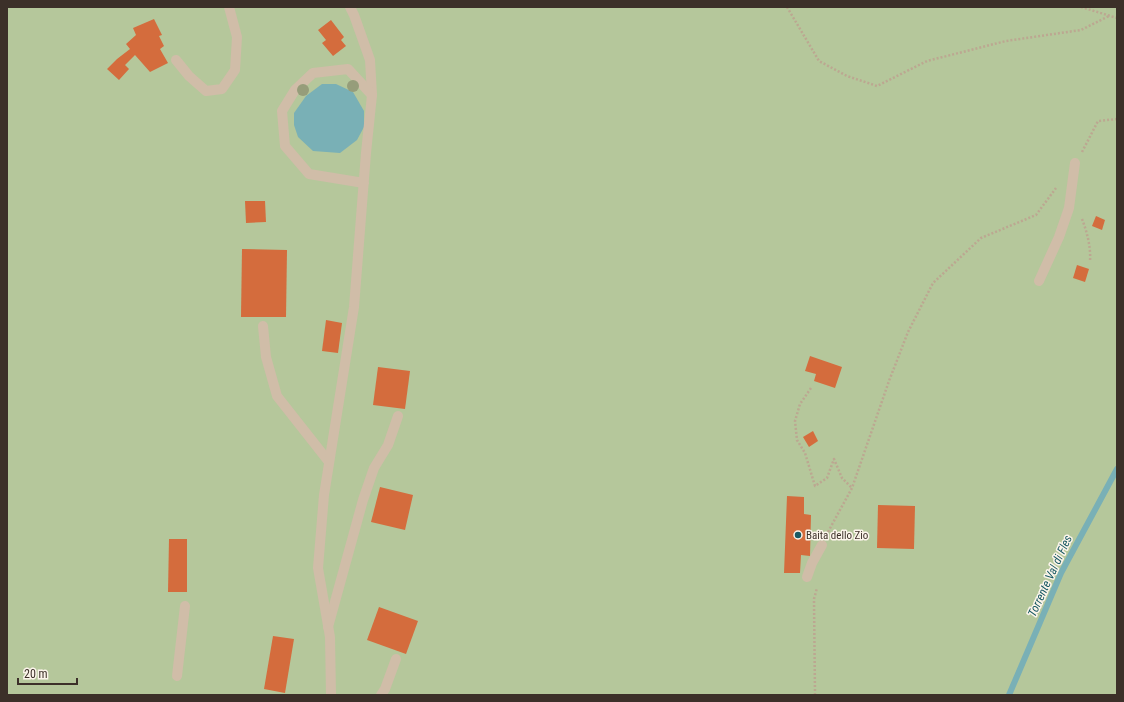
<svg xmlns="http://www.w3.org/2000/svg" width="1124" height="702" viewBox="0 0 1124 702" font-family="'Roboto Condensed',sans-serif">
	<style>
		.green { fill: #b5c79b }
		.water { fill: #79b0b6 }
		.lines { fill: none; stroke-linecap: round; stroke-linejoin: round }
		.stream { stroke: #79b0b6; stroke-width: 6 }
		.building { fill: #d46c3d }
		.path { stroke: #bca791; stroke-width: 2.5; stroke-dasharray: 2 2; stroke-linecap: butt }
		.lane { stroke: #d0bda8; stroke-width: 10 }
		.street { stroke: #d0bda8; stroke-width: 10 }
		.tree { fill: #969d7a }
		.poi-dot { fill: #185963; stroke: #fcf5eb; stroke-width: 1.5 }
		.labels { text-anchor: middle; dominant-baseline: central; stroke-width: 3; stroke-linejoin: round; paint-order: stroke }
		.poi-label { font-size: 11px; fill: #3c3029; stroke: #fcf5eb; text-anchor: start }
		.water-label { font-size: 12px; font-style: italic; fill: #185963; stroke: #fcf5eb }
	</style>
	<rect width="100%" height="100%" fill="#f6ecde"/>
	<rect class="green" x="7" y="7" width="1110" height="688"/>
	<polygon class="water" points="322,84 336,84 353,92 364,111 364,127 357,140 340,153 313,151 298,137 294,125 294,113 306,96"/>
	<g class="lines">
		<polyline class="stream" points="1009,695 1061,573 1117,469"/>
	</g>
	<g class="building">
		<polygon points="154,19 162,35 159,36 164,46 160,49 168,63 150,72 135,55 125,65 129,69 119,80 107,69 117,59 130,49 126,44 136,35 133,28"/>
		<polygon points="331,20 344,37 341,40 346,46 333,56 322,43 326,40 318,30"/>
		<polygon points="245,201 265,201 266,222 246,223"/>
		<polygon points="1096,216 1105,220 1102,230 1092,226"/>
		<polygon points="242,249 287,250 286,317 241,317"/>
		<polygon points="1077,265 1089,269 1085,282 1073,278"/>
		<polygon points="326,320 342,323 338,353 322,351"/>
		<polygon points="810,356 842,367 835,388 814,381 816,374 805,371"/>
		<polygon points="378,367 410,371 405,409 373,405"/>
		<polygon points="813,431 818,441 809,447 803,437"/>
		<polygon points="380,487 413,495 405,530 371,522"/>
		<polygon points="787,496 804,497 804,514 811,515 810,556 801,555 800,573 784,573"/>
		<polygon points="878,505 915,506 914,549 877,548"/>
		<polygon points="169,539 187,539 187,592 168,592"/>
		<polygon points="379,607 418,621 406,654 367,640"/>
		<polygon points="273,636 294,639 285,693 264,689"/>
	</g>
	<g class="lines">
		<g class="path">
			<polyline points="787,7 819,61 847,76 877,86 927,61 1006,41 1081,30 1109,16"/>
			<polyline points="1081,7 1117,18"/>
			<polyline points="1082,152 1098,121 1117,119"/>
			<path d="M1082,219C1087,232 1091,247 1090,261"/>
			<polyline points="811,388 800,404 795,421 797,440 805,453 815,486 827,478 834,459 842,478 852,488"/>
			<polyline points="828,532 852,488 889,381 908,332 933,283 981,238 1036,215 1056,188"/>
			<polyline points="815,695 814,599 817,588"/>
		</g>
		<g class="lane">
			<polyline points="176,60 189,76 206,91 222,89 235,70 237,37 229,7"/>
			<polyline points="1039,281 1059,237 1069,208 1075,163"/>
			<polyline points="263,326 266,357 277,396 329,462"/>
			<polyline points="807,577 812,563 822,545"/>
			<polyline points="328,627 363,500 374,468 388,445 398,416"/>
			<polyline points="177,676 185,606"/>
			<polyline points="381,695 385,689 396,659"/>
		</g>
		<g class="street">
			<polyline points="350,7 354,15 370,60 372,95"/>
			<polyline points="331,695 330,637 318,568 324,495 354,307 366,153 372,95 348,69 313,73 295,90 282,111 285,146 309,174 364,183"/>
		</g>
	</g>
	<g class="tree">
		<circle cx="353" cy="86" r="6"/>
		<circle cx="303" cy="90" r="6"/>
	</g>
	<circle class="poi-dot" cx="798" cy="535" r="4"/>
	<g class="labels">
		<g class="poi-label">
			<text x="806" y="535">Baita dello Zio</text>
		</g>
		<g class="water-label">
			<text transform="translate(1050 576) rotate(-65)">Torrente Val di Fles</text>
		</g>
	</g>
	<rect width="1124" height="702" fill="none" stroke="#3c3029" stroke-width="16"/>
	<path d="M18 678v6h59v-6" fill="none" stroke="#3c3029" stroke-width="2"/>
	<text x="24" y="678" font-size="12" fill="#3c3029" stroke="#fcf5eb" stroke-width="3" paint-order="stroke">20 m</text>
</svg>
